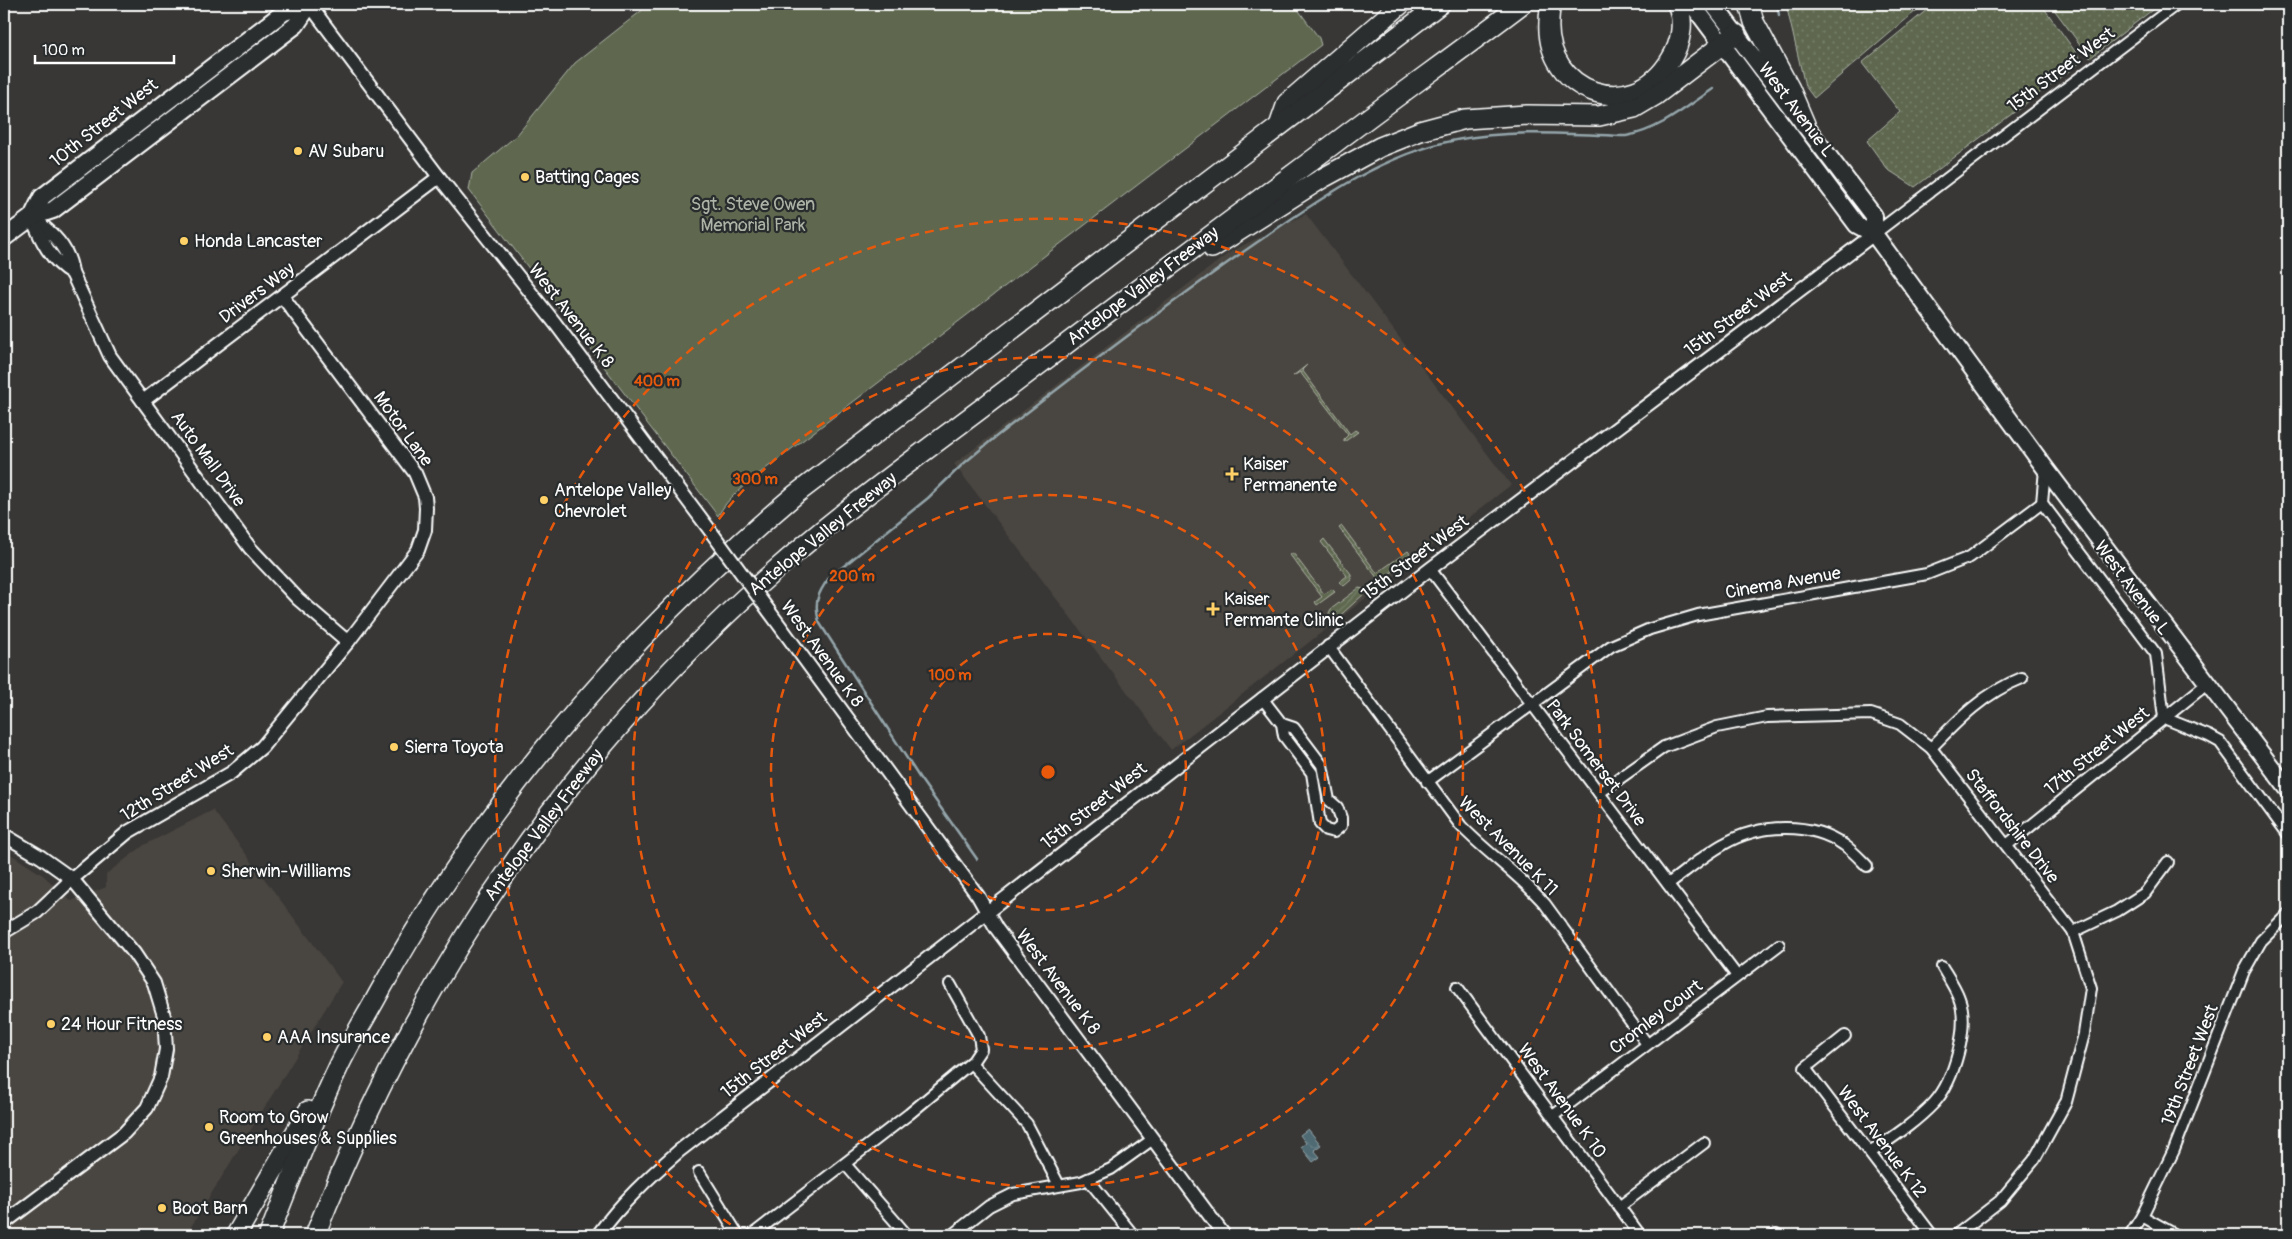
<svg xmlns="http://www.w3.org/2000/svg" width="2292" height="1239" viewBox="0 0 2292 1239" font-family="Pangolin,sans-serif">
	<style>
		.built { fill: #48443f }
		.grass { fill: url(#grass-dots); stroke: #aeb4a7 }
		.park { fill: #5e684f; stroke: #aeb4a7 }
		.garden { fill: url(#garden-furrows); stroke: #aeb4a7 }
		.water { fill: url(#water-waves); stroke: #95a6ab }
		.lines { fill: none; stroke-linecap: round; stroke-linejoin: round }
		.stream { stroke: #95a6ab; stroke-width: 2.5 }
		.minor-casing { stroke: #fff; stroke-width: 14 }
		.tertiary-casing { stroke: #fff; stroke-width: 16 }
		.primary-casing { stroke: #fff; stroke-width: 20 }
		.motorway-casing { stroke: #fff; stroke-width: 22 }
		.minor { stroke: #2a2d2e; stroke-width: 10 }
		.tertiary { stroke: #2a2d2e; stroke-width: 12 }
		.primary { stroke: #2a2d2e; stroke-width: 16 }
		.motorway { stroke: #2a2d2e; stroke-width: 19 }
		.tertiary-bridge-casing { stroke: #fff; stroke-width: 16; stroke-linecap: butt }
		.tertiary-bridge { stroke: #2a2d2e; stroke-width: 12 }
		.ring { fill: none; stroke: #e8590c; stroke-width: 2.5; stroke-dasharray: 9 6 }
		.poi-dot { fill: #ffd166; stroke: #2a2d2e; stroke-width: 2 }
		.labels { text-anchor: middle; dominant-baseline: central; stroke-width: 4.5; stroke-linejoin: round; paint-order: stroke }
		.street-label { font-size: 18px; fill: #fff; stroke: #2a2d2e }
		.poi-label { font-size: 18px; fill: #fff; stroke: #2a2d2e; text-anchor: start }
		.park-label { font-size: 18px; fill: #aeb4a7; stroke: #2a2d2e }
		.centre { fill: #e8590c; stroke: #2a2d2e; stroke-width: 2.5 }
		.ring-label { font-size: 15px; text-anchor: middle; font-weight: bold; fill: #e8590c; stroke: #2a2d2e; stroke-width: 4.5; stroke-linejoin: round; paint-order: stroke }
	</style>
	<defs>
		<pattern id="grass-dots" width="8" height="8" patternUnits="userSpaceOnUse" patternTransform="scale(1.25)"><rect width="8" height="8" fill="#5e684f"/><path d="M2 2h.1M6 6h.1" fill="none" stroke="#767f69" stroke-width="1.8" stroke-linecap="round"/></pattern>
		<pattern id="garden-furrows" width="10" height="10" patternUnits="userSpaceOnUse" patternTransform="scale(1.25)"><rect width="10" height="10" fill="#5e684f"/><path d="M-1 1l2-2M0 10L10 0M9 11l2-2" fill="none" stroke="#767f69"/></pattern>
		<pattern id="water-waves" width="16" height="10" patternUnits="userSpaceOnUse" patternTransform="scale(1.25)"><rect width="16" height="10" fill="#4f6a73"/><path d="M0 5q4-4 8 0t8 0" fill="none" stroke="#698088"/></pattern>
	</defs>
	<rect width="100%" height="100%" fill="#383736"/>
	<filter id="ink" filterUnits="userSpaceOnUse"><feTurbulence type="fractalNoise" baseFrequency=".02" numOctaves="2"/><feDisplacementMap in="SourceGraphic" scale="10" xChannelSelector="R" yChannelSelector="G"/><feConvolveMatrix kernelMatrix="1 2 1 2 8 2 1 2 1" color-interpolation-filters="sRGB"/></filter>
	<g filter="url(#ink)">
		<g class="built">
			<polygon points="1306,214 1511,485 1171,750 954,464 1230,252"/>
			<polygon points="213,810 342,982 186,1235 4,1235 4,850 43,875 71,901 106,887 106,874 144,845"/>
		</g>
		<g class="grass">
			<polygon points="1786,4 1924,4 1814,98 1805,86"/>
			<polygon points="1934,4 2041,4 2082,61 1915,187 1887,169 1867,141 1900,112 1862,63"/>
			<polygon points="2050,4 2160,4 2090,58"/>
		</g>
		<path class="park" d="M650,4H1294L1319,38L1321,45L760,473C744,486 728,497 718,516L469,190L472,173L517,135L575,63Z"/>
		<g class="garden">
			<polygon points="1307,365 1302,370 1350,434 1355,430 1358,432 1344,442 1344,439 1348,435 1300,372 1293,376"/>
			<polygon points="1342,526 1377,573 1408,551 1413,557 1381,580 1378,579 1339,528"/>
			<polygon points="1324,539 1351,574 1351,580 1344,586 1339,582 1347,576 1321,542"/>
			<polygon points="1293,553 1324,594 1332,589 1335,592 1317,605 1315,602 1322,597 1290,555"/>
			<polygon points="1359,588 1364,589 1365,593 1333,622 1329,618 1329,613 1331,609"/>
		</g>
		<polygon class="water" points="1308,1129 1321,1145 1314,1150 1320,1157 1313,1162 1301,1147 1306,1143 1300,1135"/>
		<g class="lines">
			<g class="stream">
				<polyline points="1777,4 1779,15"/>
				<path d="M977,859L919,777L819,622C814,603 817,594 829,578L928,498L962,465L993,439C1079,372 1166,305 1256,243C1317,201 1382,154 1456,140C1512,129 1569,134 1626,136C1660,130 1685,108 1713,89"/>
			</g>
			<g class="minor-casing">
				<g id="minor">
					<polyline points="1874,234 2177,4"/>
					<polyline points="2045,469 2042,503 2156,654 2164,718 2209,736 2220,742 2288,834"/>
					<polyline points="1430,569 1737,976"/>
					<path d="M1328,646L1461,826C1488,854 1520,875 1545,904L1647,1044"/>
					<polyline points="1262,698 1282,724 1284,736 1312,773 1320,824 1326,830 1334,832 1341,826 1341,818 1337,807 1329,800 1322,765 1294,728 1282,724"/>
					<path d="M1931,748C1959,719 1984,693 2022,678"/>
					<polyline points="1427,782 1611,646 1650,629 1698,615 1927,574 1970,557 2042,503"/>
					<polyline points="1599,793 1664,747 1717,727 1767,717 1871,714 1900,724 1931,748 2073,932 2091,988 2084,1034 2066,1102 2034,1160 2000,1201 1956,1235"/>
					<polyline points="2007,845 2208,683"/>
					<path d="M1668,884C1686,871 1704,855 1724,844C1758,824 1811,821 1844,845C1853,851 1860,859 1867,866"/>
					<polyline points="2073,932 2117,911 2145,893 2168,862"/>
					<polyline points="1457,987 1640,1235"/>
					<polyline points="1845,1036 1805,1068 1932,1235"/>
					<polyline points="971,1063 1027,1124 1059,1185"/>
					<polyline points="1553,1116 1779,945"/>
					<path d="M1870,1153C1893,1137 1915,1123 1934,1103C1954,1081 1970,1026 1959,998C1955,987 1948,977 1942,967"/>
					<polyline points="845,1164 907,1235"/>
					<polyline points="699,1172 738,1235"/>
					<polyline points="1088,1179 1133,1235"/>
					<polyline points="1619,1207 1704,1143"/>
					<polyline points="2142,1216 2176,1235"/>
					<polyline points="752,1235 909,1114 973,1061 981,1049 979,1036 950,984"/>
					<polyline points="952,1235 989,1206 1013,1194 1081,1182 1111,1169 1153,1139"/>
					<polyline points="1774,1235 1776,1234"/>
					<polyline points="2130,1235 2142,1216 2174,1150 2244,971 2261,941 2288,914"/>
				</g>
			</g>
			<g class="tertiary-casing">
				<g id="tertiary">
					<polyline points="309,4 439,177 555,323 712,533"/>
					<path d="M32,217C52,233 69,247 72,273L110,356L250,548L298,599L348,642"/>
					<path d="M32,218C41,240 51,261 72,273"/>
					<polyline points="143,401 439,177"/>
					<polyline points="769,611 978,896 996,928 1224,1235"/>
					<polyline points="4,835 41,857 72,879 134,953 154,983 164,1016 166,1049 161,1077 147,1108 124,1133 4,1223"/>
					<polyline points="4,932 37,912 72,879 128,832 231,773 262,747 348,642 418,550 425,530 426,508 425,497 415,473 282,296"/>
					<path d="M598,1235C621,1203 649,1177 679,1151L1430,569L1874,234"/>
				</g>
			</g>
			<g class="primary-casing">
				<g id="primary">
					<polyline points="1692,4 1857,225 1874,234 2045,468 2288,789"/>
					<polyline points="1713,4 1874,216 1874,234"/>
					<polyline points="32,217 42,197 284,12 310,4"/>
					<polyline points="4,238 32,217 53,210 296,25 310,4"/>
				</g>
			</g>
			<g class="motorway-casing">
				<g id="motorway">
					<path d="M1552,4C1549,10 1549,16 1549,22C1545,92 1632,125 1671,59C1681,43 1685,21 1677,4"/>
					<polyline points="1749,4 1754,22 1790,89 1805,124"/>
					<polyline points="1279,126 1287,103 1401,4"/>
					<polyline points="1212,248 1321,179 1380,147 1420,131 1465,119 1527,115 1599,116 1634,108 1656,95 1736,34"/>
					<polyline points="236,1235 308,1111"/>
					<path d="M269,1235C291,1179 312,1123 338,1068C350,1042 366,1017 380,991C487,798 628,636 796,494L1440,4"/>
					<path d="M315,1235C396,1032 507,845 657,685C694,646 731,609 771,574C839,513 913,460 986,405C1100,318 1215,232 1331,146C1394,98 1459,52 1522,4"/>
				</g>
			</g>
			<use href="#minor" class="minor"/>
			<use href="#tertiary" class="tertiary"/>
			<use href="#primary" class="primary"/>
			<use href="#motorway" class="motorway"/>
			<g class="tertiary-bridge-casing">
				<polyline id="tertiary-bridge" points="712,533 769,611"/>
			</g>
			<use href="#tertiary-bridge" class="tertiary-bridge"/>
		</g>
	</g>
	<g class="ring">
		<circle cx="1048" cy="772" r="138"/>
		<circle cx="1048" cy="772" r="277"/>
		<circle cx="1048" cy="772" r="415"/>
		<path d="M743 1233A553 553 0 1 1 1353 1233"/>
	</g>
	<g class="poi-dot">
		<circle cx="298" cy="151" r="5"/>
		<circle cx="525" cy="177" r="5"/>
		<circle cx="184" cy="241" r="5"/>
		<path d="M1229.5 466.5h5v5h5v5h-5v5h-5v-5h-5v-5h5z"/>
		<circle cx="544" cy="500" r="5"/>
		<path d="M1210.5 601.5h5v5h5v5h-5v5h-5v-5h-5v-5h5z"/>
		<circle cx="394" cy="747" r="5"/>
		<circle cx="211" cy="871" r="5"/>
		<circle cx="51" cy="1024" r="5"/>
		<circle cx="267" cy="1037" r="5"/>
		<circle cx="209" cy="1127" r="5"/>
		<circle cx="162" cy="1208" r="5"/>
	</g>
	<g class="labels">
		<g class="street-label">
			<text transform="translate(2061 70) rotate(-37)">15th Street West</text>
			<text transform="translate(1796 110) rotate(53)">West Avenue L</text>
			<text transform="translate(104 123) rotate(-38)">10th Street West</text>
			<text transform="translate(1143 286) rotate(-37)">Antelope Valley Freeway</text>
			<text transform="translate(257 293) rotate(-37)">Drivers Way</text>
			<text transform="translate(1738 314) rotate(-37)">15th Street West</text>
			<text transform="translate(571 316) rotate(52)">West Avenue K 8</text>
			<text transform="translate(403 429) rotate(54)">Motor Lane</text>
			<text transform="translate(208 459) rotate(54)">Auto Mall Drive</text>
			<text transform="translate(823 534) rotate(-39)">Antelope Valley Freeway</text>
			<text transform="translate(1415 558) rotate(-37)">15th Street West</text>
			<text transform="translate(1783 583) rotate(-10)">Cinema Avenue</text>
			<text transform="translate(2132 588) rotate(53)">West Avenue L</text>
			<text transform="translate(822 654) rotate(54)">West Avenue K 8</text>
			<text transform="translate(2097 751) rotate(-39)">17th Street West</text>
			<text transform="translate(1596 763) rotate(53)">Park Somerset Drive</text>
			<text transform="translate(177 783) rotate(-32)">12th Street West</text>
			<text transform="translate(1094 806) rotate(-38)">15th Street West</text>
			<text transform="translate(544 825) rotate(-53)">Antelope Valley Freeway</text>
			<text transform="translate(2012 826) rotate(52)">Staffordshire Drive</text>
			<text transform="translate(1508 846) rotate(45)">West Avenue K 11</text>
			<text transform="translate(1058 982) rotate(53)">West Avenue K 8</text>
			<text transform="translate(1656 1017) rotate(-37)">Cromley Court</text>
			<text transform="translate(774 1055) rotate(-38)">15th Street West</text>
			<text transform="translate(2190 1065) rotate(-69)">19th Street West</text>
			<text transform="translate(1562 1101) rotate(54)">West Avenue K 10</text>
			<text transform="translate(1882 1142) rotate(53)">West Avenue K 12</text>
		</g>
		<g class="poi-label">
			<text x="308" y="151">AV Subaru</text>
			<text x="535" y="177">Batting Cages</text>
			<text x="194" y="241">Honda Lancaster</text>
			<text x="1243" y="464">Kaiser<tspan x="1243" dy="21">Permanente</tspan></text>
			<text x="554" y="490">Antelope Valley<tspan x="554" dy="21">Chevrolet</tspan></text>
			<text x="1224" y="599">Kaiser<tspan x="1224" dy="21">Permante Clinic</tspan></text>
			<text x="404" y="747">Sierra Toyota</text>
			<text x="221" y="871">Sherwin-Williams</text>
			<text x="61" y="1024">24 Hour Fitness</text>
			<text x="277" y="1037">AAA Insurance</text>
			<text x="219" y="1117">Room to Grow<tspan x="219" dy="21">Greenhouses &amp; Supplies</tspan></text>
			<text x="172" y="1208">Boot Barn</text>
		</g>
		<g class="park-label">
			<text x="753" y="204">Sgt. Steve Owen<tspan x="753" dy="21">Memorial Park</tspan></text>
		</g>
	</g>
	<circle cx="1048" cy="772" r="8" class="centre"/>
	<g class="ring-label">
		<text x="657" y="386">400 m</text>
		<text x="755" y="484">300 m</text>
		<text x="852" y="581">200 m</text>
		<text x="950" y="680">100 m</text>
	</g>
	<rect width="2292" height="1239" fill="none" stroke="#2a2d2e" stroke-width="20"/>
	<rect x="10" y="10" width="2272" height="1219" fill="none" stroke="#fff" stroke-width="2" filter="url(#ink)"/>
	<path d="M35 55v8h139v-8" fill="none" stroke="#ffffff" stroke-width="2.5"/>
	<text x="42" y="55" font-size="15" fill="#ffffff" stroke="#2a2d2e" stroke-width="4" paint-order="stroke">100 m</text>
</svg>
